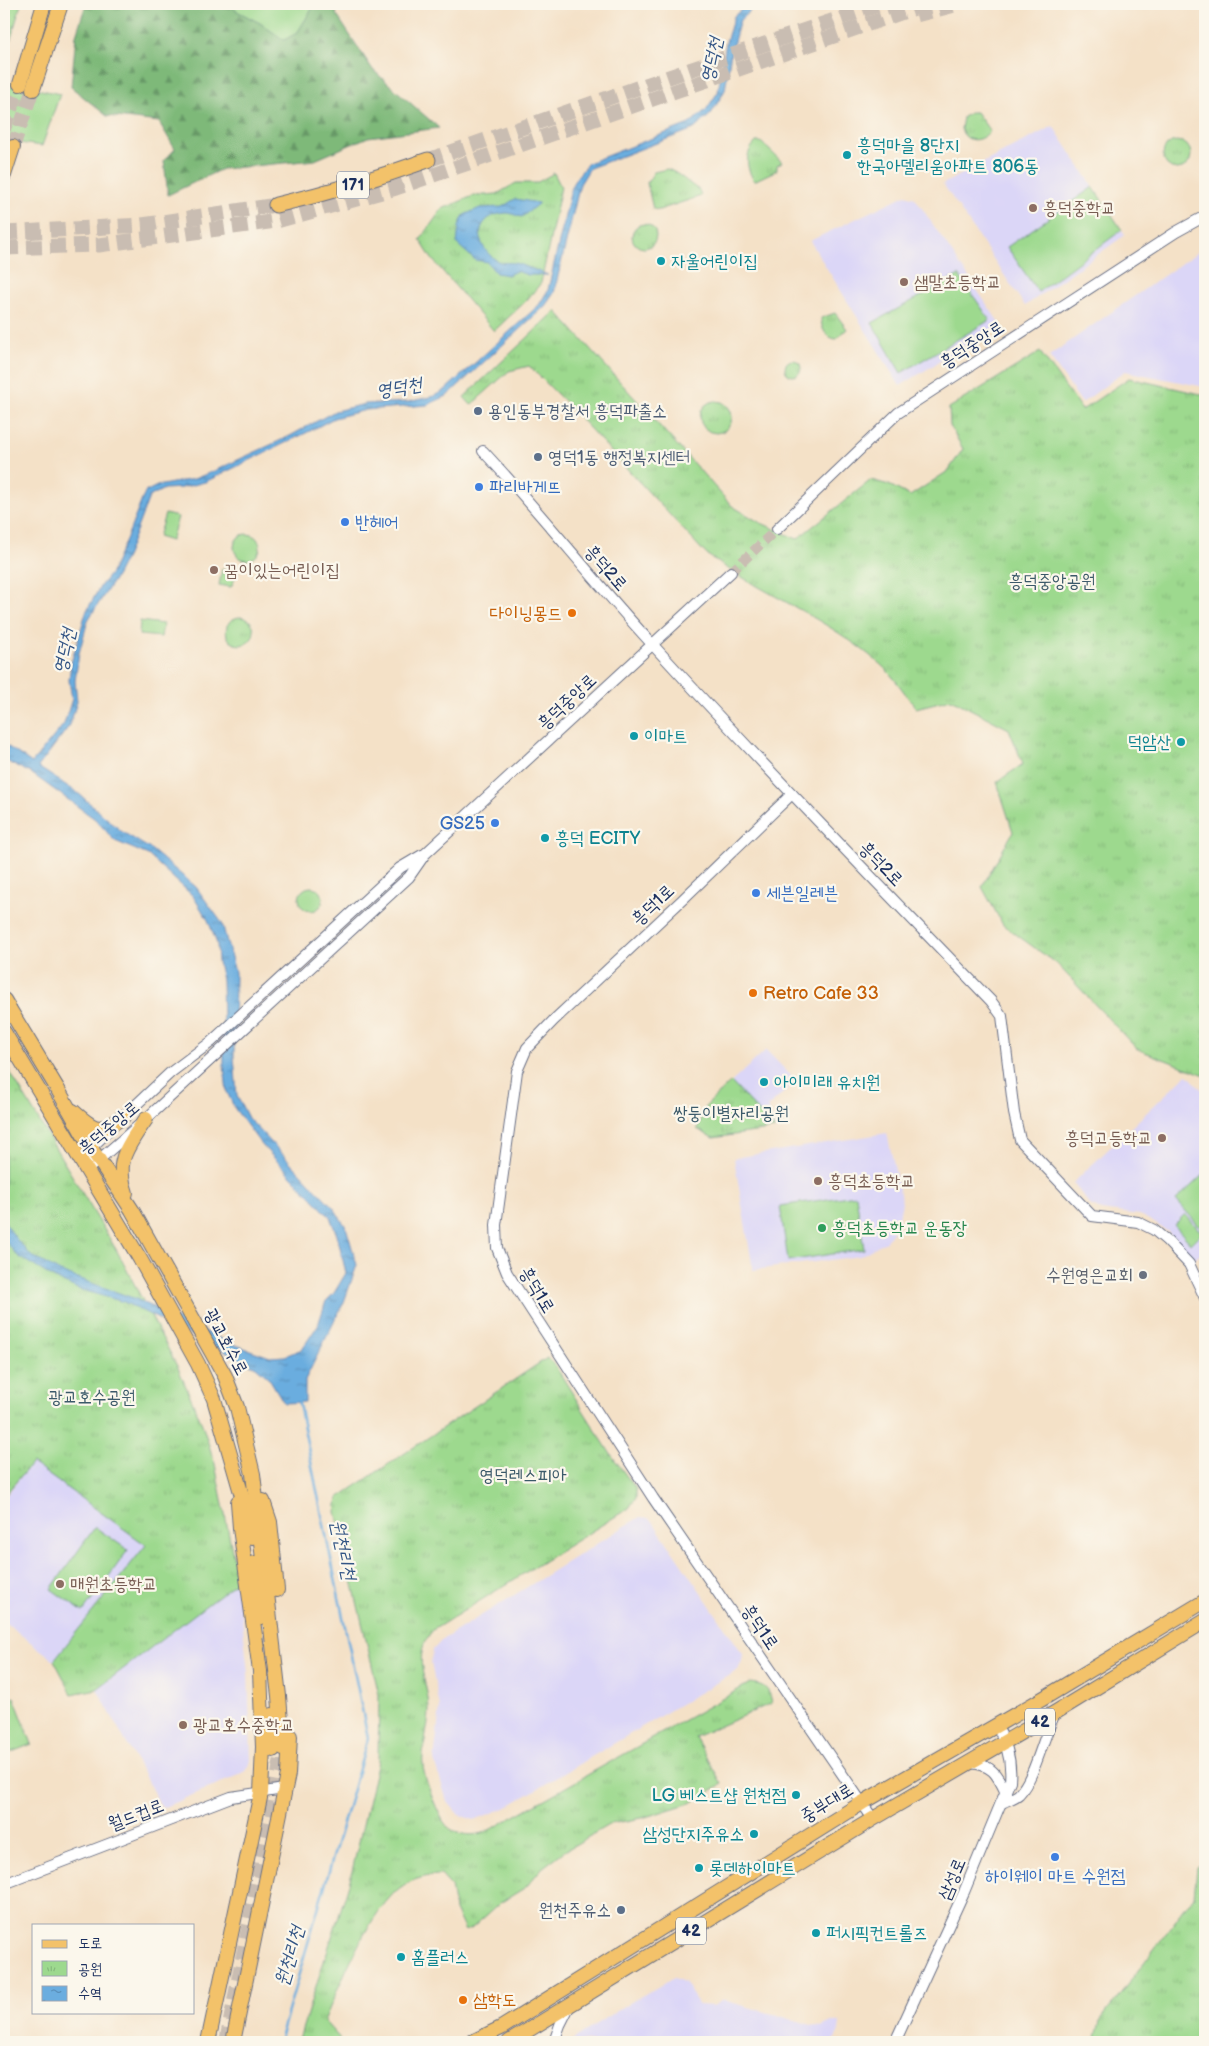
<svg xmlns="http://www.w3.org/2000/svg" width="1209" height="2046" viewBox="0 0 1209 2046" font-family="'Balsamiq Sans','Poor Story',sans-serif">
	<style>
		.built { fill: #dbd6f7 }
		.grass { fill: #9dd98e; stroke: #5c8476 }
		.forest { fill: url(#forest-firs); stroke: #4c746c }
		.park { fill: url(#park-tufts); stroke: #5c8476 }
		.water { fill: url(#water-ripples); stroke: #436e9e }
		.lines { fill: none; stroke-linecap: round; stroke-linejoin: round }
		.stream { stroke: #6baddf; stroke-width: 2.5 }
		.minor-tunnel { stroke: #c9bdb2; stroke-width: 10; stroke-dasharray: 10 5; stroke-linecap: butt }
		.major-tunnel { stroke: #c9bdb2; stroke-width: 14; stroke-dasharray: 14 7; stroke-linecap: butt }
		.highway-tunnel { stroke: #c9bdb2; stroke-width: 15; stroke-dasharray: 15 8; stroke-linecap: butt }
		.minor-casing { stroke: #676d83; stroke-width: 12 }
		.major-casing { stroke: #676d83; stroke-width: 16 }
		.highway-casing { stroke: #676d83; stroke-width: 17 }
		.minor { stroke: #fff; stroke-width: 10 }
		.major { stroke: #f3c26a; stroke-width: 14 }
		.highway { stroke: #f3c26a; stroke-width: 15 }
		.culture-dot { fill: #0f9aa8; stroke: #fbf7ec; stroke-width: 2 }
		.education-dot { fill: #8d6e63; stroke: #fbf7ec; stroke-width: 2 }
		.service-dot { fill: #5c6f8a; stroke: #fbf7ec; stroke-width: 2 }
		.shop-dot { fill: #3f7fe0; stroke: #fbf7ec; stroke-width: 2 }
		.food-dot { fill: #e8710a; stroke: #fbf7ec; stroke-width: 2 }
		.leisure-dot { fill: #2e9e5b; stroke: #fbf7ec; stroke-width: 2 }
		.worship-dot { fill: #6b7280; stroke: #fbf7ec; stroke-width: 2 }
		.labels { text-anchor: middle; dominant-baseline: central; stroke-width: 4.5; stroke-linejoin: round; paint-order: stroke }
		.shield { fill: #fbf7ec; stroke: #5e6b89; stroke-width: 1 }
		.shield-label { font-size: 16px; font-weight: bold; fill: #1b2f5e }
		.culture-label { font-size: 18px; fill: #0d838f; stroke: #fbf7ec; text-anchor: start }
		.education-label { font-size: 18px; fill: #785e54; stroke: #fbf7ec; text-anchor: start }
		.street-label { font-size: 18px; fill: #1b2f5e; stroke: #fbf7ec }
		.service-label { font-size: 18px; fill: #4e5e75; stroke: #fbf7ec; text-anchor: start }
		.shop-label { font-size: 18px; fill: #366cbe; stroke: #fbf7ec; text-anchor: start }
		.park-label { font-size: 18px; fill: #3c5a6a; stroke: #fbf7ec }
		.food-label { font-size: 18px; fill: #c56008; stroke: #fbf7ec; text-anchor: start }
		.leisure-label { font-size: 18px; fill: #27864d; stroke: #fbf7ec; text-anchor: start }
		.worship-label { font-size: 18px; fill: #5b616d; stroke: #fbf7ec; text-anchor: end }
		.water-label { font-size: 19px; font-style: italic; fill: #335585; stroke: #fbf7ec }
	</style>
	<defs>
		<pattern id="forest-firs" width="22" height="20" patternUnits="userSpaceOnUse" patternTransform="scale(1.25)"><rect width="22" height="20" fill="#7eb979"/><path d="M5 1l3.5 6h-7zM16 11l3.5 6h-7z" fill="#669766"/></pattern>
		<pattern id="park-tufts" width="24" height="20" patternUnits="userSpaceOnUse" patternTransform="scale(1.25)"><rect width="24" height="20" fill="#9dd98e"/><path d="M3 7l-1-3M5 7V3M7 7l1-3M15 17l-1-3M17 17v-4M19 17l1-3" fill="none" stroke="#87bb7d"/></pattern>
		<pattern id="water-ripples" width="26" height="14" patternUnits="userSpaceOnUse" patternTransform="scale(1.25)"><rect width="26" height="14" fill="#6baddf"/><path d="M2 4q2-2 4 0t4 0M15 11q2-2 4 0t4 0" fill="none" stroke="#578db8"/></pattern>
	</defs>
	<rect width="100%" height="100%" fill="#fbf7ec"/>
	<filter id="ink" filterUnits="userSpaceOnUse"><feTurbulence type="fractalNoise" baseFrequency=".02" numOctaves="2"/><feDisplacementMap in="SourceGraphic" scale="10" xChannelSelector="R" yChannelSelector="G"/><feConvolveMatrix kernelMatrix="1 2 1 2 8 2 1 2 1" color-interpolation-filters="sRGB"/></filter>
	<filter id="wash" filterUnits="userSpaceOnUse"><feTurbulence type="fractalNoise" baseFrequency=".0096" numOctaves="4" result="noise"/><feDisplacementMap in="SourceGraphic" scale="20" xChannelSelector="R" yChannelSelector="G"/><feGaussianBlur stdDeviation="1.12" result="paint"/><feColorMatrix in="noise" values="0 0 0 0 0 0 0 0 0 0 0 0 0 0 0 0 0 1.4 0 .05"/><feComposite in="paint" operator="in"/></filter>
	<g filter="url(#wash)">
		<rect width="100%" height="100%" fill="#f4e1c7"/>
		<g class="built">
			<polygon points="1053,126 1125,235 1025,306 943,184"/>
			<polygon points="905,195 915,198 1000,324 900,386 810,241"/>
			<polygon points="1205,247 1205,387 1125,371 1082,403 1049,356"/>
			<polygon points="766,1050 796,1081 768,1107 775,1129 713,1138 697,1129 707,1105"/>
			<polygon points="1187,1074 1205,1093 1205,1249 1195,1258 1167,1231 1153,1222 1140,1215 1101,1210 1090,1205 1073,1183"/>
			<polygon points="887,1133 902,1203 897,1226 886,1241 860,1256 753,1270 734,1158"/>
			<polygon points="32,1463 146,1545 54,1660 4,1622 4,1498"/>
			<polygon points="640,1517 648,1518 653,1522 743,1654 742,1661 738,1670 505,1808 474,1820 459,1815 447,1801 434,1760 440,1707 431,1663 433,1650 442,1640"/>
			<polygon points="238,1581 248,1673 251,1761 244,1773 162,1808 97,1689"/>
			<polygon points="674,1978 684,1982 699,2005 713,2006 723,2000 815,2026 821,2027 832,2022 840,2022 839,2031 833,2042 569,2042 636,1999"/>
		</g>
		<g class="grass">
			<polygon points="193,4 332,4 296,70"/>
			<polygon points="4,82 60,94 42,146 4,141"/>
			<polygon points="1093,187 1122,230 1038,292 1007,247"/>
			<polygon points="959,275 990,320 901,373 872,323"/>
			<polygon points="165,514 178,517 171,541 158,537"/>
			<circle cx="247" cy="547" r="13"/>
			<polygon points="140,621 163,624 161,637 139,635"/>
			<circle cx="311" cy="899" r="12"/>
			<polygon points="1205,1173 1205,1233 1176,1200"/>
			<polygon points="856,1195 864,1249 788,1261 780,1206"/>
			<polygon points="1185,1214 1202,1233 1191,1244 1174,1225"/>
			<polygon points="95,1527 128,1550 83,1612 51,1589"/>
			<polygon points="14,1697 32,1744 4,1755 4,1701"/>
		</g>
		<polygon class="forest" points="86,4 229,4 237,11 260,23 284,40 297,33 315,4 340,4 336,14 373,70 439,128 368,137 315,160 222,169 168,195 164,161 175,149 159,122 107,116 71,87 76,35"/>
		<g class="park">
			<polygon points="4,4 21,4 4,62"/>
			<path d="M971,112H976L990,131C981,142 966,144 961,129L963,117Z"/>
			<circle cx="1177" cy="155" r="14"/>
			<path d="M756,142H761L782,162L777,165V170L754,181C746,167 744,154 756,142Z"/>
			<path d="M667,169C678,172 689,184 699,190L701,196L659,210L653,209L647,183L654,172Z"/>
			<polygon points="554,173 561,187 541,283 526,301 494,331 432,259 420,240 442,209 473,196 497,194 516,183 536,183"/>
			<circle cx="644" cy="236" r="12"/>
			<path d="M556,311L732,506L759,522L797,539L871,480L889,485L910,496L948,471L963,449L950,426L949,408L1040,352L1082,410L1129,378L1205,395V1075L1137,1049L1057,964L1003,925L982,887L1013,832L997,782L1023,764L1009,729L951,699L916,708C905,694 894,676 880,664C828,618 762,594 706,554L567,404L529,366L509,371L471,405L464,397Z"/>
			<path d="M835,313L847,329L837,339C826,339 821,328 821,318Z"/>
			<circle cx="793" cy="368" r="8"/>
			<circle cx="716" cy="417" r="16"/>
			<polygon points="222,569 238,572 231,587 219,585"/>
			<circle cx="240" cy="631" r="14"/>
			<polygon points="4,1062 117,1251 178,1368 202,1424 215,1464 238,1581 97,1689 72,1694 54,1660 146,1545 32,1463 4,1496"/>
			<polygon points="731,1082 775,1129 713,1138 697,1129 707,1105"/>
			<path d="M547,1358L554,1364L610,1453L636,1489V1498L629,1508L433,1630C410,1656 428,1680 429,1709C429,1727 421,1752 423,1766C424,1778 439,1818 447,1826C455,1834 469,1836 479,1834C490,1831 503,1822 513,1817L750,1683C764,1684 770,1689 772,1703L695,1737L722,1784L690,1803L642,1818L610,1824L563,1852L542,1868L526,1887L500,1903L471,1929L465,1931L455,1910L451,1886L441,1875C425,1875 406,1881 395,1892C363,1924 342,1980 324,2021L343,2042H298L349,1884L378,1761L379,1695L336,1512L338,1498Z"/>
			<polygon points="1205,1862 1205,2042 1095,2042 1100,2021 1194,1896 1197,1868"/>
		</g>
		<g class="water">
			<polygon points="748,4 757,4 740,20 731,52 725,90 711,114 694,129 590,168 580,184 554,293 545,306 447,396 427,405 366,410 334,418 310,431 205,482 181,488 164,489 149,497 127,555 117,575 88,620 79,653 75,681 77,701 70,725 38,767 78,793 121,831 152,850 196,887 222,923 235,972 234,1056 237,1096 248,1118 334,1208 346,1227 357,1265 344,1302 305,1380 305,1402 284,1403 269,1378 256,1367 124,1302 78,1289 54,1278 18,1256 4,1240 4,1221 17,1240 30,1255 60,1272 136,1299 230,1343 270,1357 285,1356 302,1349 318,1325 326,1301 334,1293 346,1273 337,1235 330,1217 260,1143 235,1109 227,1092 224,1065 222,980 218,962 217,944 208,920 193,896 148,855 115,841 95,819 31,773 4,760 4,744 32,763 64,724 72,699 69,680 71,663 86,612 101,585 111,573 128,535 145,492 157,486 194,479 214,471 290,436 335,411 365,404 408,402 434,396 445,390 539,305 548,290 572,185 576,178 588,163 689,124 706,110 718,92 726,42 734,16"/>
			<path d="M515,199L539,203L522,217C517,216 511,213 507,213C475,214 472,244 496,260C501,264 509,262 515,263C526,266 537,271 548,275H528L516,271L508,275L496,273L487,262L475,260L457,244L459,226L464,215L480,208L502,207Z"/>
		</g>
		<g class="lines">
			<polyline class="stream" points="279,2042 368,1738 298,1399"/>
		</g>
	</g>
	<g filter="url(#ink)">
		<g class="lines">
			<polyline class="minor-tunnel" points="731,572 777,529"/>
			<g class="major-tunnel">
				<polyline points="4,129 20,84"/>
				<polyline points="13,147 33,89"/>
				<polyline points="226,2042 283,1748"/>
			</g>
			<g class="highway-tunnel">
				<polyline points="916,15 958,4"/>
				<polyline points="428,160 881,4"/>
				<polyline points="4,233 142,225 276,205"/>
				<polyline points="4,248 99,245 277,221 396,188 926,4"/>
			</g>
			<g class="minor-casing">
				<g id="minor">
					<path d="M483,451C541,513 594,581 652,644C763,765 877,883 991,1001L1002,1016L1014,1113L1020,1140L1092,1216L1138,1222L1154,1230L1167,1241L1189,1264L1205,1298"/>
					<polyline points="777,529 898,413 1176,232 1205,216"/>
					<polyline points="792,794 681,901 554,1020 527,1048 517,1071 496,1225 497,1248 507,1273 653,1498 873,1819"/>
					<polyline points="86,1171 146,1119 409,877 425,854 731,572"/>
					<polyline points="86,1171 91,1148 123,1117 170,1073 211,1042 400,868 422,855"/>
					<path d="M969,1763C992,1764 997,1774 1006,1793"/>
					<path d="M1002,1803C1007,1800 1015,1798 1019,1794C1036,1776 1043,1735 1056,1712"/>
					<polyline points="4,1884 231,1797 284,1789"/>
					<polyline points="554,2042 560,2025 569,2007"/>
					<path d="M895,2042L964,1892L1010,1781C1012,1760 1007,1743 996,1725"/>
				</g>
			</g>
			<g class="major-casing">
				<g id="major">
					<polyline points="20,84 44,4"/>
					<polyline points="33,89 61,4"/>
					<polyline points="4,175 13,147"/>
					<polyline points="4,1000 57,1088 91,1148 132,1210 225,1376 237,1407 253,1474 279,1696 283,1748"/>
					<polyline points="4,1032 140,1259 198,1364 214,1399 251,1527 252,1537"/>
					<path d="M73,1111C95,1130 98,1134 123,1117"/>
					<path d="M126,1193C114,1161 128,1146 146,1119"/>
					<polyline points="263,1501 270,1522 277,1590"/>
					<polyline points="255,1563 261,1617"/>
					<polyline points="272,1715 273,1750"/>
					<polyline points="208,2042 261,1793 263,1747 260,1671 240,1528 238,1502"/>
					<polyline points="233,2042 288,1774 290,1736"/>
					<polyline points="472,2042 501,2028 862,1803 1044,1698 1205,1601"/>
					<polyline points="509,2042 873,1819 1056,1712 1205,1621"/>
				</g>
			</g>
			<g class="highway-casing">
				<path id="highway" d="M276,205C328,193 378,178 428,160"/>
			</g>
			<use href="#minor" class="minor"/>
			<use href="#major" class="major"/>
			<use href="#highway" class="highway"/>
		</g>
	</g>
	<g class="culture-dot">
		<circle cx="847" cy="155" r="5"/>
		<circle cx="661" cy="261" r="5"/>
		<circle cx="634" cy="736" r="5"/>
		<circle cx="1181" cy="742" r="5"/>
		<circle cx="545" cy="838" r="5"/>
		<circle cx="764" cy="1082" r="5"/>
		<circle cx="796" cy="1795" r="5"/>
		<circle cx="754" cy="1834" r="5"/>
		<circle cx="699" cy="1868" r="5"/>
		<circle cx="816" cy="1933" r="5"/>
		<circle cx="401" cy="1957" r="5"/>
	</g>
	<g class="education-dot">
		<circle cx="1033" cy="208" r="5"/>
		<circle cx="904" cy="282" r="5"/>
		<circle cx="214" cy="570" r="5"/>
		<circle cx="1162" cy="1138" r="5"/>
		<circle cx="818" cy="1181" r="5"/>
		<circle cx="60" cy="1584" r="5"/>
		<circle cx="183" cy="1725" r="5"/>
	</g>
	<g class="service-dot">
		<circle cx="478" cy="411" r="5"/>
		<circle cx="538" cy="457" r="5"/>
		<circle cx="621" cy="1910" r="5"/>
	</g>
	<g class="shop-dot">
		<circle cx="479" cy="487" r="5"/>
		<circle cx="345" cy="522" r="5"/>
		<circle cx="495" cy="823" r="5"/>
		<circle cx="756" cy="893" r="5"/>
		<circle cx="1055" cy="1857" r="5"/>
	</g>
	<g class="food-dot">
		<circle cx="572" cy="613" r="5"/>
		<circle cx="753" cy="993" r="5"/>
		<circle cx="463" cy="2000" r="5"/>
	</g>
	<circle class="leisure-dot" cx="822" cy="1228" r="5"/>
	<circle class="worship-dot" cx="1143" cy="1275" r="5"/>
	<g class="labels">
		<g class="shield">
			<rect x="337" y="171.5" width="32" height="27" rx="4"/>
			<rect x="1025" y="1708.5" width="30" height="27" rx="4"/>
			<rect x="676" y="1917.5" width="30" height="27" rx="4"/>
		</g>
		<g class="shield-label">
			<text x="353" y="185">171</text>
			<text x="1040" y="1722">42</text>
			<text x="691" y="1931">42</text>
		</g>
		<g class="culture-label">
			<text x="857" y="145">흥덕마을 8단지<tspan x="857" dy="21">한국아델리움아파트 806동</tspan></text>
			<text x="671" y="261">자울어린이집</text>
			<text x="644" y="736">이마트</text>
			<text x="1171" y="742" text-anchor="end">덕암산</text>
			<text x="555" y="838">흥덕 ECITY</text>
			<text x="774" y="1082">아이미래 유치원</text>
			<text x="786" y="1795" text-anchor="end">LG 베스트샵 원천점</text>
			<text x="744" y="1834" text-anchor="end">삼성단지주유소</text>
			<text x="709" y="1868">롯데하이마트</text>
			<text x="826" y="1933">퍼시픽컨트롤즈</text>
			<text x="411" y="1957">홈플러스</text>
		</g>
		<g class="education-label">
			<text x="1043" y="208">흥덕중학교</text>
			<text x="914" y="282">샘말초등학교</text>
			<text x="224" y="570">꿈이있는어린이집</text>
			<text x="1152" y="1138" text-anchor="end">흥덕고등학교</text>
			<text x="828" y="1181">흥덕초등학교</text>
			<text x="70" y="1584">매원초등학교</text>
			<text x="193" y="1725">광교호수중학교</text>
		</g>
		<g class="street-label">
			<text transform="translate(972 345) rotate(-33)">흥덕중앙로</text>
			<text transform="translate(606 568) rotate(49)">흥덕2로</text>
			<text transform="translate(567 702) rotate(-43)">흥덕중앙로</text>
			<text transform="translate(881 864) rotate(46)">흥덕2로</text>
			<text transform="translate(653 905) rotate(-43)">흥덕1로</text>
			<text transform="translate(109 1128) rotate(-40)">흥덕중앙로</text>
			<text transform="translate(537 1290) rotate(59)">흥덕1로</text>
			<text transform="translate(226 1342) rotate(62)">광교호수로</text>
			<text transform="translate(760 1627) rotate(56)">흥덕1로</text>
			<text transform="translate(827 1803) rotate(-32)">중부대로</text>
			<text transform="translate(136 1815) rotate(-21)">월드컵로</text>
			<text transform="translate(952 1879) rotate(-67)">삼성로</text>
		</g>
		<g class="service-label">
			<text x="488" y="411">용인동부경찰서 흥덕파출소</text>
			<text x="548" y="457">영덕1동 행정복지센터</text>
			<text x="611" y="1910" text-anchor="end">원천주유소</text>
		</g>
		<g class="shop-label">
			<text x="489" y="487">파리바게뜨</text>
			<text x="355" y="522">반헤어</text>
			<text x="485" y="823" text-anchor="end">GS25</text>
			<text x="766" y="893">세븐일레븐</text>
			<text x="1055" y="1876" text-anchor="middle">하이웨이 마트 수원점</text>
		</g>
		<g class="park-label">
			<text x="1052" y="581">흥덕중앙공원</text>
			<text x="731" y="1113">쌍둥이별자리공원</text>
			<text x="92" y="1397">광교호수공원</text>
			<text x="523" y="1475">영덕레스피아</text>
		</g>
		<g class="food-label">
			<text x="562" y="613" text-anchor="end">다이닝몽드</text>
			<text x="763" y="993">Retro Cafe 33</text>
			<text x="473" y="2000">삼학도</text>
		</g>
		<g class="leisure-label">
			<text x="832" y="1228">흥덕초등학교 운동장</text>
		</g>
		<g class="worship-label">
			<text x="1133" y="1275">수원영은교회</text>
		</g>
		<g class="water-label">
			<text transform="translate(712 60) rotate(-78)">영덕천</text>
			<text transform="translate(399 388) rotate(-9)">영덕천</text>
			<text transform="translate(65 651) rotate(-78)">영덕천</text>
			<text transform="translate(343 1550) rotate(78)">원천리천</text>
			<text transform="translate(290 1956) rotate(-74)">원천리천</text>
		</g>
	</g>
	<rect width="1209" height="2046" fill="none" stroke="#fbf7ec" stroke-width="20"/>
	<rect x="32" y="1924" width="162" height="90" fill="#fbf7ec" stroke="#a1a7b3"/>
	<rect x="42" y="1940" width="25" height="8" fill="#f3c26a" stroke="#a1a7b3"/>
	<text x="78" y="1948" font-size="15" fill="#1b2f5e">도로</text>
	<rect x="42" y="1961" width="25" height="15" fill="url(#park-tufts)" stroke="#a1a7b3"/>
	<text x="78" y="1974" font-size="15" fill="#1b2f5e">공원</text>
	<rect x="42" y="1986" width="25" height="15" fill="url(#water-ripples)" stroke="#a1a7b3"/>
	<text x="78" y="1998" font-size="15" fill="#1b2f5e">수역</text>
</svg>
